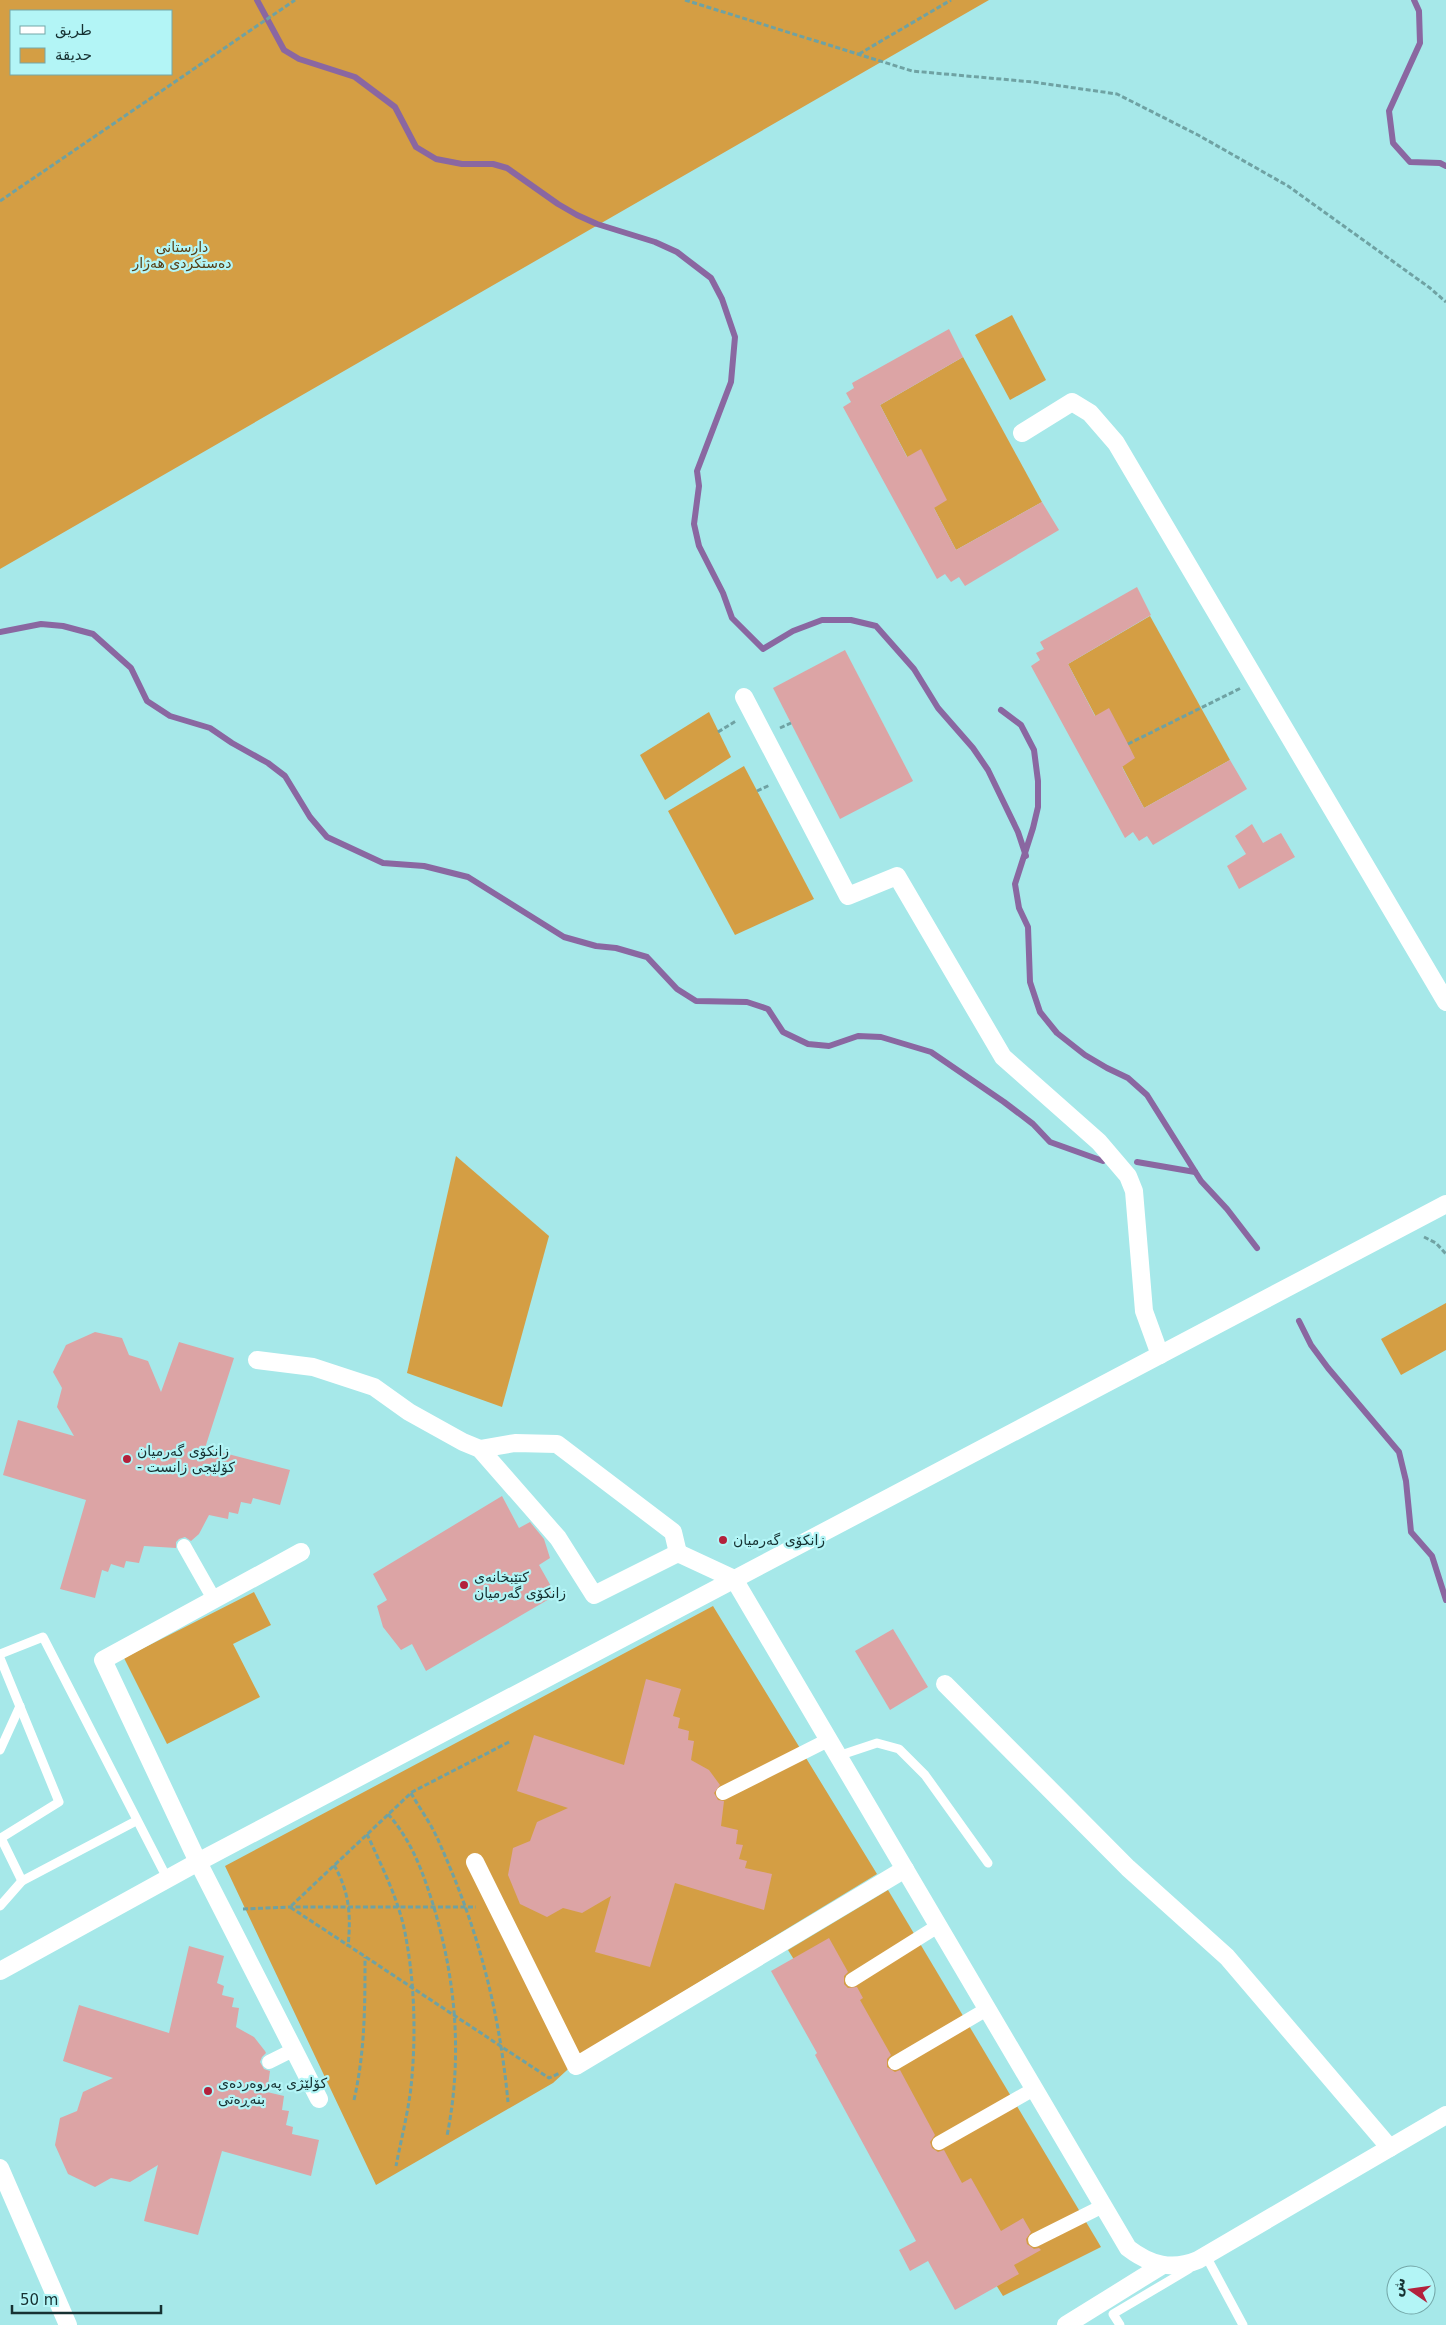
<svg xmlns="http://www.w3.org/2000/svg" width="1446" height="2325" viewBox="0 0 1446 2325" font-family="'DejaVu Sans','Noto Naskh Arabic',sans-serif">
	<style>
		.green { fill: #d49e44; fill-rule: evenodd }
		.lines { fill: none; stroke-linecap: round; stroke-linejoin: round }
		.stream { stroke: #8a67a1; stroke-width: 6 }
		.building { fill: #dca4a5 }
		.path { stroke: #6fa2a3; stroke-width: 3; stroke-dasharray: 5 2.5; stroke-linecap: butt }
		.service { stroke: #fff; stroke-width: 9 }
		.pedestrian { stroke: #fff; stroke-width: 14 }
		.minor { stroke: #fff; stroke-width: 18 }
		.poi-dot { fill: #b3213c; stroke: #b3f5f6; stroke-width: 2 }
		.labels { text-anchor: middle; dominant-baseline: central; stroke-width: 4.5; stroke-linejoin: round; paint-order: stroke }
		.park-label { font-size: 14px; fill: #573f16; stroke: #b3f5f6 }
		.poi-label { font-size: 14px; fill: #163132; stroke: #b3f5f6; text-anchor: start }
	</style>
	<rect width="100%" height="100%" fill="#a6e8e9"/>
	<g class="green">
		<path d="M0,0H989L0,569ZM11,11H171V74H11Z"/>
		<polygon points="1012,315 1046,380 1010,400 975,335"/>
		<polygon points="963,357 1042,502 956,550 880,405"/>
		<polygon points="1150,616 1230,760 1144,808 1068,664"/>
		<polygon points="709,712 731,757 665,800 640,755"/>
		<polygon points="744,766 814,899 735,935 668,811"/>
		<polygon points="456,1156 549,1236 502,1407 407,1373"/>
		<polygon points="1446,1303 1446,1350 1401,1375 1381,1339"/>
		<polygon points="254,1592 271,1625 233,1644 260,1697 167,1744 124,1658"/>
		<polygon points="713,1606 877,1874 591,2048 553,2083 376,2185 225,1866"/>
		<polygon points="888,1890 1101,2247 1003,2296 788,1950"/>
	</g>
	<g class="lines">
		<g class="stream">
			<polyline points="257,0 284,50 299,59 355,77 395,107 416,147 436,159 462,164 493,164 507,168 558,204 577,215 597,224 655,242 677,252 711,278 722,299 735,337 731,382 697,471 699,486 694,524 699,546 723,593 732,618 763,649 793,631 822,620 851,620 876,626 914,669 938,708 973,748 988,770 1018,832 1026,856"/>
			<polyline points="1414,0 1419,11 1420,43 1389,111 1393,143 1410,162 1440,163 1446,166"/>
			<polyline points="0,632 41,624 63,626 93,634 131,668 147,701 170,716 210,728 232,743 268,763 285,776 310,817 327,837 383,863 424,866 468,877 564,937 596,946 616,948 647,957 677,989 696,1001 747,1002 768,1009 783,1032 808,1044 829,1046 858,1036 881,1037 931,1052 1004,1102 1033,1124 1050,1142 1103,1161"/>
			<polyline points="1001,710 1021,725 1034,750 1038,781 1038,807 1033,828 1015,884 1019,908 1028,927 1030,982 1040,1012 1057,1033 1085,1055 1107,1068 1128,1078 1147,1095 1201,1181 1227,1209 1257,1248"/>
			<polyline points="1137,1162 1195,1172"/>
			<polyline points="1299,1321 1311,1345 1328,1368 1399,1452 1406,1481 1411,1532 1432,1556 1446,1600"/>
		</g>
	</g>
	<g class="building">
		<polygon points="949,329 963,357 880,405 907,457 921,449 947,500 934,508 956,550 1042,502 1059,530 965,586 959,577 951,582 945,574 937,579 843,407 851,402 846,393 854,388 852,383"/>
		<polygon points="1137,587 1151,615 1068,664 1095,716 1109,708 1128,744 1135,758 1122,767 1144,808 1230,760 1247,789 1153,845 1147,836 1139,841 1133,832 1125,838 1031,666 1040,660 1036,653 1044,649 1040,642"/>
		<polygon points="845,650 913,781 840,819 773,688"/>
		<polygon points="1252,824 1263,843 1281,833 1295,857 1239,889 1227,866 1246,854 1235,836"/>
		<polygon points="95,1332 122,1338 129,1355 148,1361 161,1392 179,1342 234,1358 205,1448 290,1470 280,1505 253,1498 251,1504 241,1502 238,1514 229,1512 228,1519 209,1515 199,1534 191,1541 185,1537 179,1539 176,1542 176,1548 144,1546 139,1563 126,1561 124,1568 111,1564 108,1572 102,1570 95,1598 60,1589 86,1500 3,1475 18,1420 74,1436 57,1407 62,1388 53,1372 66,1345"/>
		<polygon points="502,1496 519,1528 530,1522 544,1539 550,1558 539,1565 556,1595 426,1671 412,1644 401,1650 383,1627 377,1606 387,1600 373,1574"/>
		<polygon points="893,1629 928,1687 890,1710 855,1651"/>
		<polygon points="646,1679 681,1689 673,1716 680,1718 678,1728 689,1731 688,1740 694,1741 691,1760 709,1770 720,1785 714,1793 718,1800 724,1801 721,1826 738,1830 736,1844 743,1845 739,1859 747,1861 745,1868 772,1874 764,1910 675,1883 650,1967 595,1952 611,1896 582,1913 563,1908 547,1917 520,1904 508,1875 513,1848 530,1841 537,1822 568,1808 517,1791 534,1735 624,1765"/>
		<polygon points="829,1938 848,1972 844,1976 844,1984 848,1988 857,1987 863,1998 860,2000 891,2055 887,2059 887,2067 895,2072 900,2070 935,2135 930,2142 932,2148 938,2152 944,2150 962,2183 971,2178 1001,2231 1023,2218 1031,2232 1026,2239 1027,2244 1034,2249 1039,2248 1041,2250 1014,2265 1019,2274 955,2310 928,2261 910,2271 899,2250 916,2241 815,2055 817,2053 771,1971"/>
		<polygon points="189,1946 224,1956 217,1983 224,1986 222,1995 234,1998 232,2007 239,2008 236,2027 254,2037 265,2051 266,2053 262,2057 260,2062 264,2069 270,2071 267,2092 284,2096 282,2110 289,2111 286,2125 293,2127 292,2134 319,2140 311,2176 222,2151 198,2235 144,2221 158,2165 130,2182 111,2178 95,2187 68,2174 55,2145 60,2118 77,2111 83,2092 113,2078 63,2061 79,2005 169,2033"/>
	</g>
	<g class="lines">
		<g class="path">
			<polyline points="685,0 912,71 1033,82 1117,94 1198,135 1288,186 1430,288 1446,302"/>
			<polyline points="859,54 951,0"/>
			<polyline points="0,201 295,0"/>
			<polyline points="780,728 791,723"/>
			<polyline points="718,732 736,721"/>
			<polyline points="1128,744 1241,688"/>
			<polyline points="757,791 770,785"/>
			<polyline points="1424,1237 1436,1243 1446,1254"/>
			<polyline points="509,1742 412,1792 290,1907 549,2078 560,2073"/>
			<path d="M411,1793C420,1809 432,1825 439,1842C478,1929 499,2008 508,2102"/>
			<path d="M388,1814C410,1839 421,1867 431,1898C456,1976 463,2056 447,2136"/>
			<path d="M367,1834C382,1867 400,1902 406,1938C415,1986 416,2039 411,2087C408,2113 401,2140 396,2166"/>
			<path d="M334,1865C350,1893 351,1916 348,1947"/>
			<polyline points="243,1909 290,1907 476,1907"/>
			<path d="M354,2100C365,2052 365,2006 365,1957"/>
		</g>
		<g class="service">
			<polyline points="0,1654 43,1637 167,1878"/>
			<polyline points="0,1658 59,1802 1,1838 22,1881"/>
			<polyline points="0,1750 20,1706"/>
			<polyline points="838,1756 877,1743 899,1749 925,1775 988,1863"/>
			<polyline points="0,1906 22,1881 136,1821"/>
			<polyline points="1207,2258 1243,2325"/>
			<polyline points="1120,2325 1113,2314 1189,2269"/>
		</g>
		<g class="pedestrian">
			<polyline points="184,1546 214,1599"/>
			<polyline points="723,1793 828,1740"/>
			<polyline points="852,1980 938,1926"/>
			<polyline points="269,2062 293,2050"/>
			<polyline points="895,2063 987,2009"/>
			<polyline points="939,2143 1034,2089"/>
			<polyline points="1035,2240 1103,2206"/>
		</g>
		<g class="minor">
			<polyline points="1022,433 1072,402 1090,413 1116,443 1446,1002"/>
			<polyline points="744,697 848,896 897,876 1003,1057 1099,1142 1128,1176 1134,1191 1144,1311 1160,1355"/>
			<path d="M257,1360L313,1367L374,1387L409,1412L463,1442L480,1449L558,1538L594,1595L678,1553L734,1579L1128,2248C1150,2265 1172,2271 1198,2260L1446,2115"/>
			<polyline points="480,1449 515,1443 557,1444 673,1532 678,1553"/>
			<polyline points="301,1552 103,1660 198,1862 319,2099"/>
			<polyline points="945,1684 1128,1868 1227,1957 1390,2148"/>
			<polyline points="475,1862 576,2066 905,1869"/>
			<polyline points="0,1971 198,1862 1446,1204"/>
			<polyline points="0,2168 68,2325"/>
			<polyline points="1066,2325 1161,2266"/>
		</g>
	</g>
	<g class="poi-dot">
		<circle cx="127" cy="1459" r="5"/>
		<circle cx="723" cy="1540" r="5"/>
		<circle cx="464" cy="1585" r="5"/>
		<circle cx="208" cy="2091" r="5"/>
	</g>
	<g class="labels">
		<g class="park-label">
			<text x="182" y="247">دارستانی<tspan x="182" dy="16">دەستکردی هەژار</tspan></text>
		</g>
		<g class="poi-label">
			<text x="137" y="1451">زانکۆی گەرمیان<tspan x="137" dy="16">- کۆلێجی زانست</tspan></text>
			<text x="733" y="1540">زانکۆی گەرمیان</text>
			<text x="474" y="1577">کتێبخانەی<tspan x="474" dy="16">زانکۆی گەرمیان</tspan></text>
			<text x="218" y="2083">کۆلێژی پەروەردەی<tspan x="218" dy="16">بنەڕەتی</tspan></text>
		</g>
	</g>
	<rect x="10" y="10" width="162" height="65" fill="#b3f5f6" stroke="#74a7a8"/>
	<rect x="20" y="26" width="25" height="8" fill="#ffffff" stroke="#74a7a8"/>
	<text x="55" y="35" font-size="15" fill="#163132">طريق</text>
	<rect x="20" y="48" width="25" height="15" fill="#d49e44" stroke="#74a7a8"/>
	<text x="55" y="60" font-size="15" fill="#163132">حديقة</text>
	<g transform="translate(1411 2290) rotate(283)"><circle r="24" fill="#b3f5f6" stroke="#74a7a8"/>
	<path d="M0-4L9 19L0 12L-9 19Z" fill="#b3213c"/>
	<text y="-8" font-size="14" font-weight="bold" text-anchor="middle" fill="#163132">ش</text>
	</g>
	<path d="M12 2305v8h149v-8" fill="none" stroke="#163132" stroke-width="2.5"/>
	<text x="20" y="2305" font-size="15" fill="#163132" stroke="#b3f5f6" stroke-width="4" paint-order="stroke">50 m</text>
</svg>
